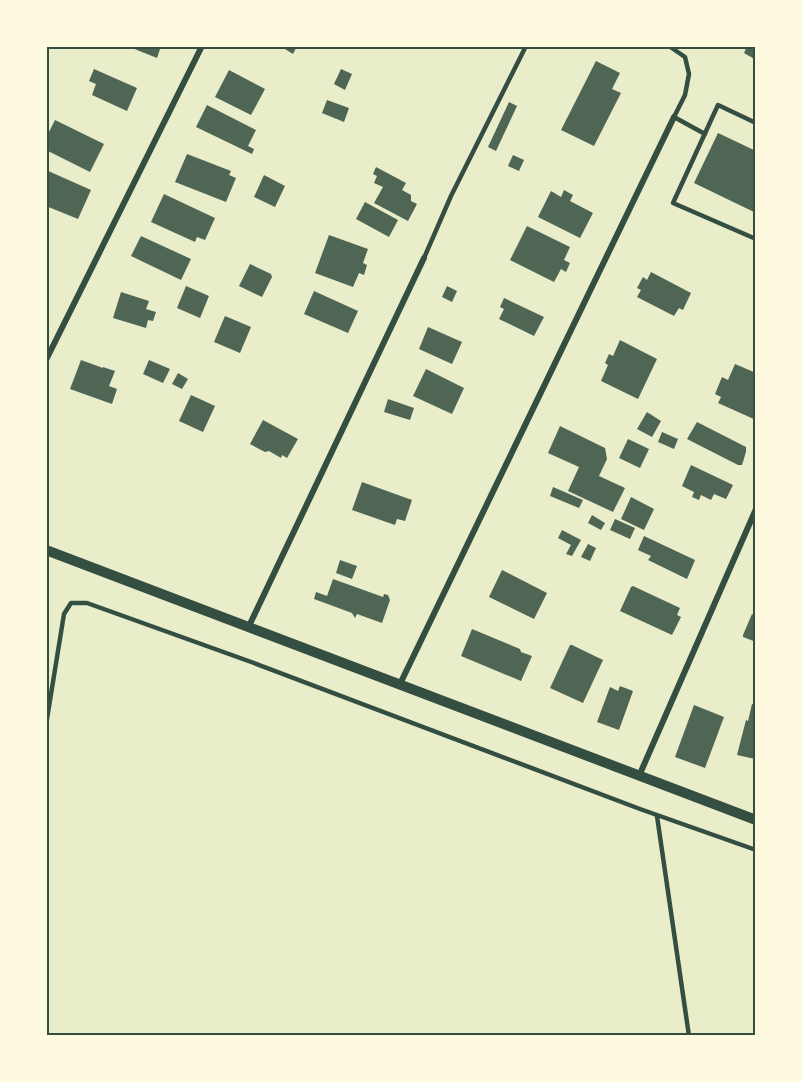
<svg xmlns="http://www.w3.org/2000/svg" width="802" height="1082" viewBox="0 0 802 1082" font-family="Roboto,sans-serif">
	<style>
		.building { fill: #4f6655 }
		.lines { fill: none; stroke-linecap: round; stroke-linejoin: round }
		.service { stroke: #344e41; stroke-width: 4.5 }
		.minor { stroke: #344e41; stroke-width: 6 }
		.tertiary { stroke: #344e41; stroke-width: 10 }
		.neatline { fill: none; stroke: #344e41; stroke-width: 2 }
	</style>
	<rect width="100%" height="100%" fill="#e9edc9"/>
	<g class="building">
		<polygon points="127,46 161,46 157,58"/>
		<polygon points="280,46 297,46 293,54"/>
		<polygon points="747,46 756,46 756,60 744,53"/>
		<polygon points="596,61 620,73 612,89 621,93 594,146 561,130"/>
		<polygon points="94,69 137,88 127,111 92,95 96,84 89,81"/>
		<polygon points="341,69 352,74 345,90 334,84"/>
		<polygon points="229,70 265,89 251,115 215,97"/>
		<polygon points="327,100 349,108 344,122 322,113"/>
		<polygon points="509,102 517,106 496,151 488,147"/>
		<polygon points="207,105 256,130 248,146 254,149 252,154 196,127"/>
		<polygon points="55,120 104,144 90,172 46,150 46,138"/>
		<polygon points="718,133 756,151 756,213 694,183"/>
		<polygon points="187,154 231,171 229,175 236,178 226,202 175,182"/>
		<polygon points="513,155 524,160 519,171 508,166"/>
		<polygon points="376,167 406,183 402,190 411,195 411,201 417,204 408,221 374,203 383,187 374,183 377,176 373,174"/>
		<polygon points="46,170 91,190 78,219 46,206"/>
		<polygon points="264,175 285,186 275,207 254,197"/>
		<polygon points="564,190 573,195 570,201 593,213 580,238 538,217 551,191 561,197"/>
		<polygon points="164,194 215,218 205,240 197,237 195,242 151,222"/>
		<polygon points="365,202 398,220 389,237 356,219"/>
		<polygon points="527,226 570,247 564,260 570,263 566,272 561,269 554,282 510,260"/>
		<polygon points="329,235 368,249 363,263 367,265 364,275 359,273 353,287 315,273"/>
		<polygon points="141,236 191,259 181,280 131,256"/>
		<polygon points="250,264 271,274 272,277 262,297 239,286"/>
		<polygon points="651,272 691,293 683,310 679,308 674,316 637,297 641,290 637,288 643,277 647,280"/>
		<polygon points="186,286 209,296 200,318 177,308"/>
		<polygon points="447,286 457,291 452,302 442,297"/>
		<polygon points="314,291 358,311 348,333 304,314"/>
		<polygon points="121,292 149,301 146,309 156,312 153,321 148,320 146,328 113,318"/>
		<polygon points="504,298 544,317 534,336 499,319 504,309 500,307"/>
		<polygon points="225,316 251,327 240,353 214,342"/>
		<polygon points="428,327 462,342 452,364 419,349"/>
		<polygon points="620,340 657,359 638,399 601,381 608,365 605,363 609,354 613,356"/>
		<polygon points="81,360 103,368 103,367 115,371 109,386 117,389 112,404 70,389"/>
		<polygon points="149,360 170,369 163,383 143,374"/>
		<polygon points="735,364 756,373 756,420 718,403 721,397 715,394 722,377 728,380"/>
		<polygon points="426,369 464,388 452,414 413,396"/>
		<polygon points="178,373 188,379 182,389 172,384"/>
		<polygon points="191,395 215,406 203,432 179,421"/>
		<polygon points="388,399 414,408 410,420 384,412"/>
		<polygon points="647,412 661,421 652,437 637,429"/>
		<polygon points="263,420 298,439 287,458 282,455 281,458 269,451 265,452 250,444"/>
		<polygon points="697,422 746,447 746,452 742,465 738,465 687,439"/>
		<polygon points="560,426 605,448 607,459 599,476 625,488 613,512 568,491 579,467 548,453"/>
		<polygon points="662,432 678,439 674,449 658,442"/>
		<polygon points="628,439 649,449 640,468 619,458"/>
		<polygon points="691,465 733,485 726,499 714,494 711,500 701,495 699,500 692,497 694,492 682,486"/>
		<polygon points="362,482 412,500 405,521 397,519 395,525 352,510"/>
		<polygon points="553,487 583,500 579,508 550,496"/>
		<polygon points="631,497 654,509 644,530 621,519"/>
		<polygon points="592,515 605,523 601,530 588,523"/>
		<polygon points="615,519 635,528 630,539 610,530"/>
		<polygon points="562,530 581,540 572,556 566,554 571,545 558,538"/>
		<polygon points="644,536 695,560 687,579 648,560 651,556 638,550"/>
		<polygon points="588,544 596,548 590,561 581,557"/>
		<polygon points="340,560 357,566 352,579 336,573"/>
		<polygon points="502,570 547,593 534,619 489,597"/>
		<polygon points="333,579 383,597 384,594 388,595 390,600 382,623 357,614 355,618 352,613 314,599 316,592 327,596"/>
		<polygon points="633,586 680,608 677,615 681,617 672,635 620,611 631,587"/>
		<polygon points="752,614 756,616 756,642 743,637 743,635"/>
		<polygon points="472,629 520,649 521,652 532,656 521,681 461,656"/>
		<polygon points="570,645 572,645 603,660 583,703 550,688"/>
		<polygon points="620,686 633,691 619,730 597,722 610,687 618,691"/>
		<polygon points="752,704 756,705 755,759 737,755 746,720 748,721"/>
		<polygon points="694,705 724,717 705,768 675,757"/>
	</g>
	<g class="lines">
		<g class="service">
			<polyline points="669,46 685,57 689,74 685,95 674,117 705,134"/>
			<polyline points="756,123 718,105 673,203 756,239"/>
			<polyline points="424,258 451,196 526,46"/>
			<polyline points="46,725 64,614 71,603 87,603 254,663 640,809 756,850"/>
			<polyline points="657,816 689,1036"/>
		</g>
		<g class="minor">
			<polyline points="46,360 202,46"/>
			<polyline points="249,626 424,258"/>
			<polyline points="400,684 674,117"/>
			<polyline points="639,776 756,509"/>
		</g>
		<polyline class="tertiary" points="46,550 756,820"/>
	</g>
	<rect width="802" height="1082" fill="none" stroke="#fefae0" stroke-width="96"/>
	<rect x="48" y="48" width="706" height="986" class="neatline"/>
</svg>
